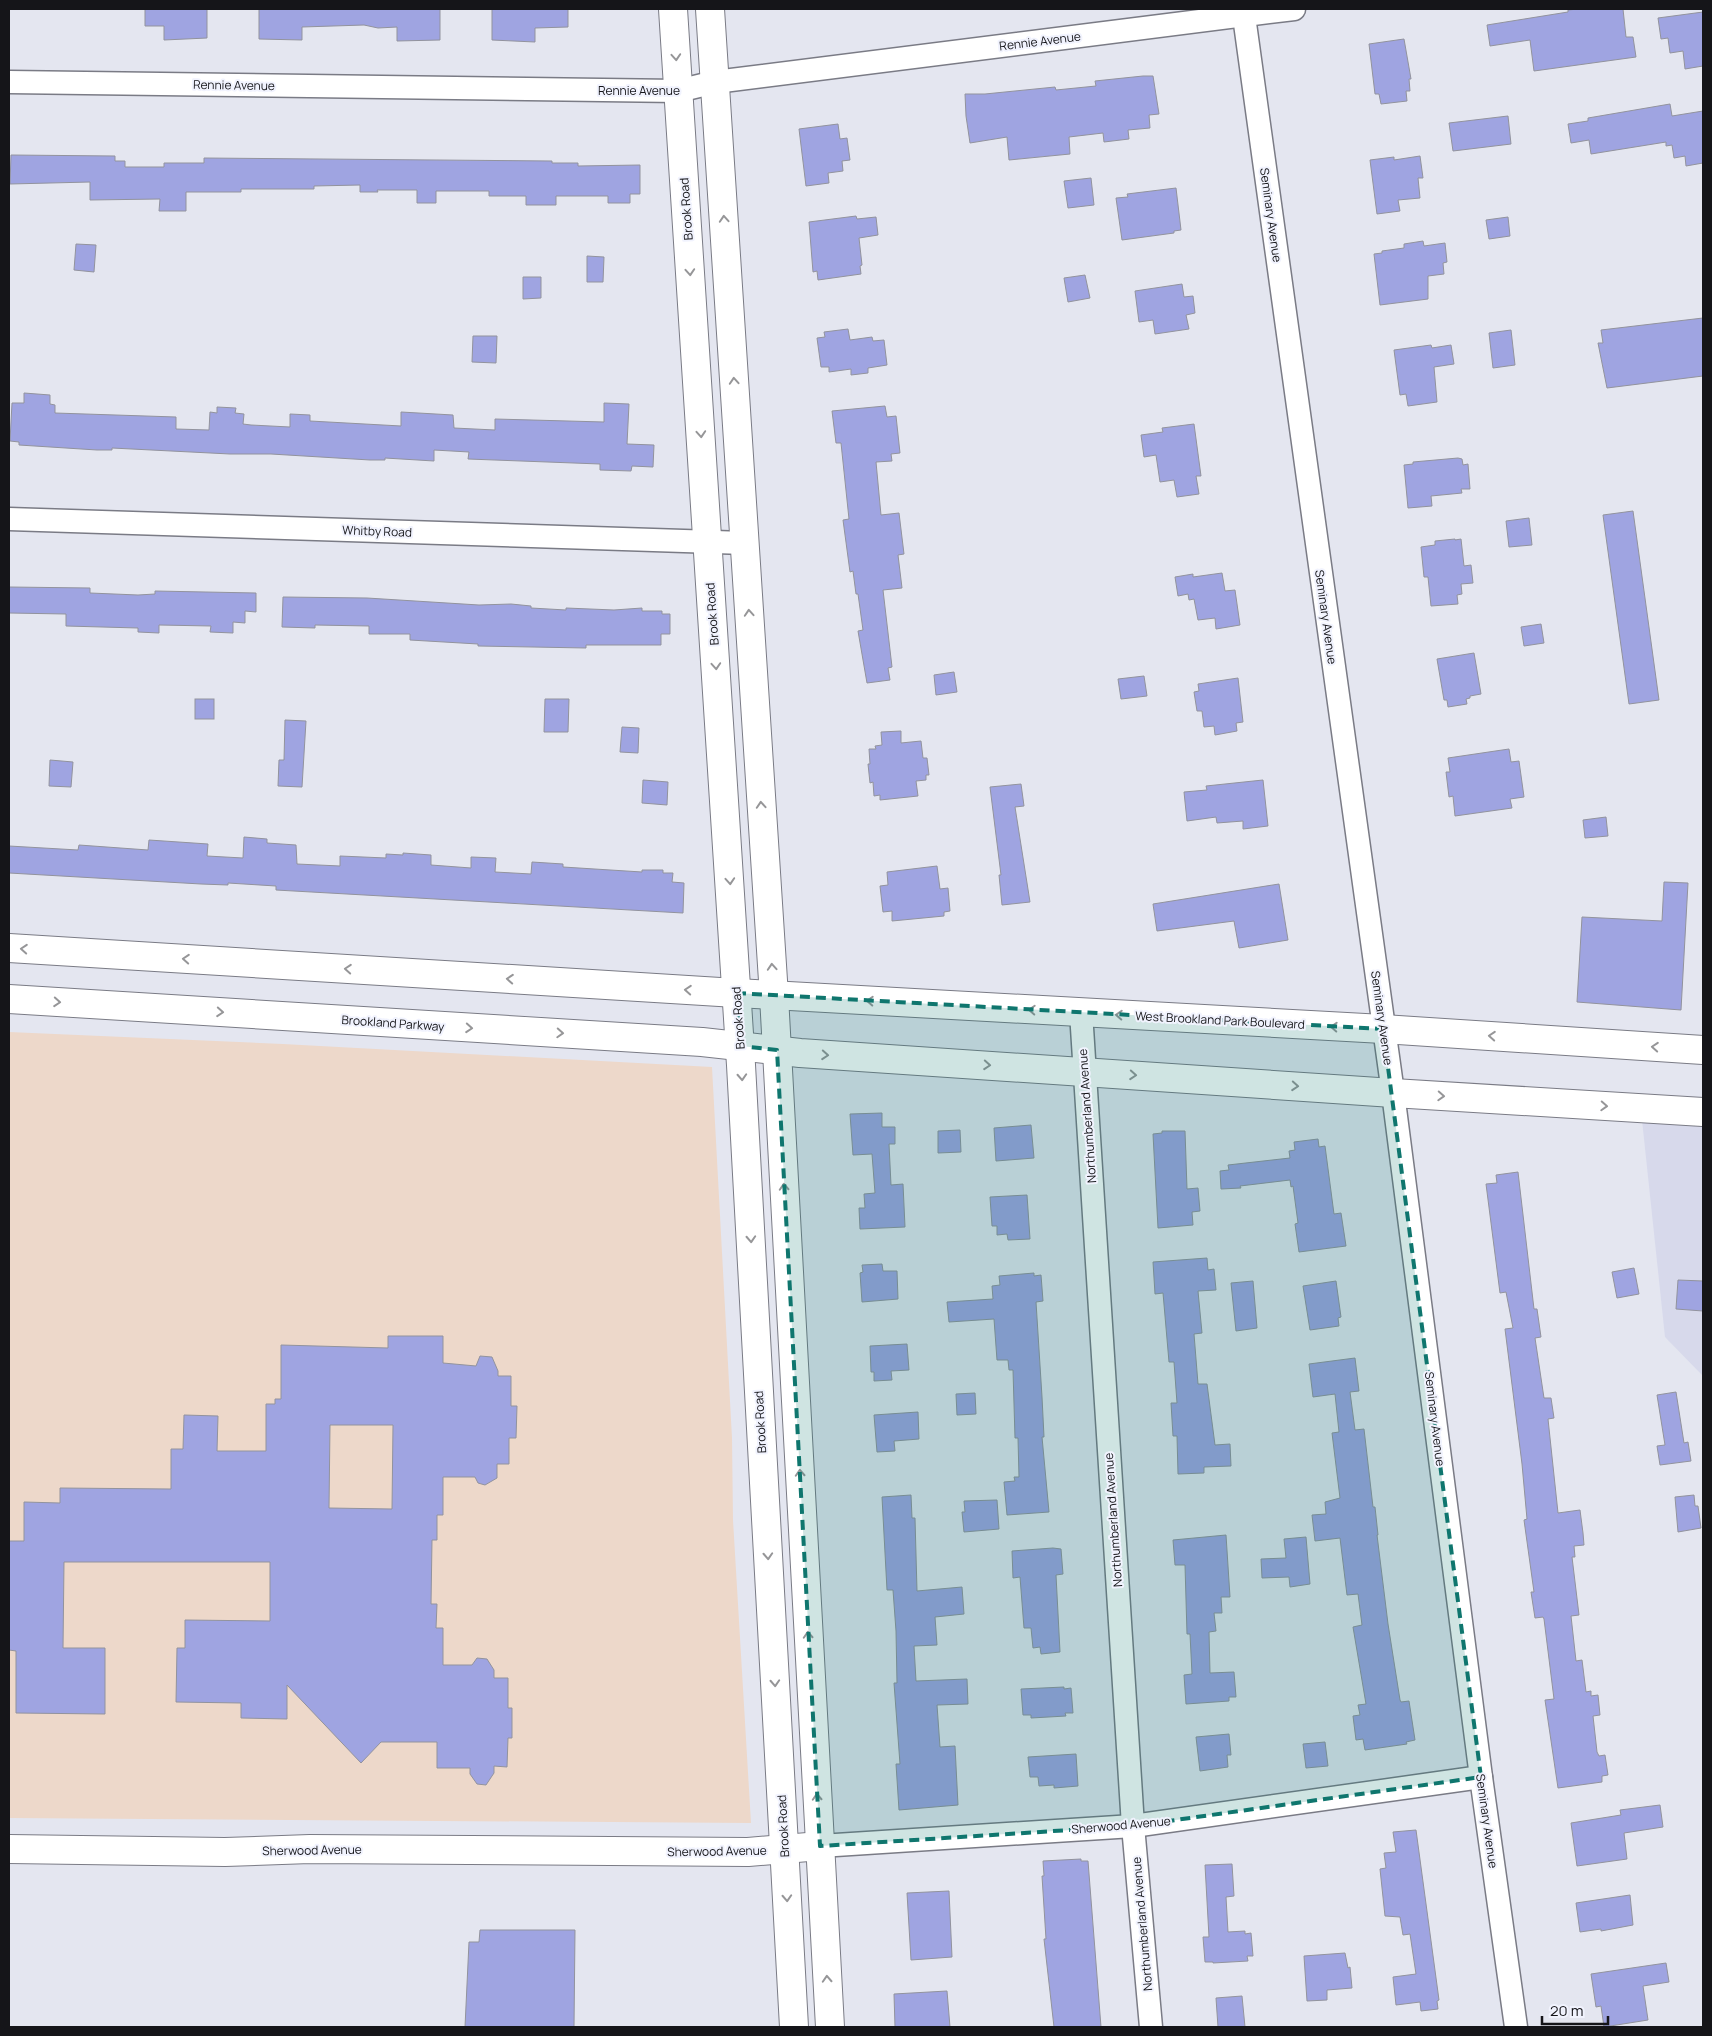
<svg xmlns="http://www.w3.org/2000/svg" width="1712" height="2036" viewBox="0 0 1712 2036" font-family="Manrope,sans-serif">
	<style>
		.built { fill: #d7d9eb }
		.medical { fill: #edd8ca }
		.building { fill: #9fa4e1; stroke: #92939d; fill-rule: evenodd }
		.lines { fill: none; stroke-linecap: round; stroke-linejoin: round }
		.minor-casing { stroke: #7a7b85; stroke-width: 25 }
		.tertiary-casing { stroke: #7a7b85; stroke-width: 30 }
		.secondary-casing { stroke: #7a7b85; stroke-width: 30 }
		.minor { stroke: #fff; stroke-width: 22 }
		.tertiary { stroke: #fff; stroke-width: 28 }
		.secondary { stroke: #fff; stroke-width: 28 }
		.oneway { stroke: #969698 }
		.marked { fill: #0f766e; fill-opacity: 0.2; stroke: #0f766e; stroke-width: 4; stroke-dasharray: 10 6; stroke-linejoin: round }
		.labels { text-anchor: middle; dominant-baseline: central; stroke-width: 4; stroke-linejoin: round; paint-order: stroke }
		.street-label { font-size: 12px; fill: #151519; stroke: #f1f3fe }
	</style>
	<rect width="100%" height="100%" fill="#e4e6f0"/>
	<polygon class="built" points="1642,1120 1703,1127 1703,1376 1665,1337"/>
	<polygon class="medical" points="9,1032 283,1044 712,1067 732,1438 733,1520 751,1823 9,1818"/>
	<g class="building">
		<polygon points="145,9 207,9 207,38 164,40 164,26 145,26"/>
		<polygon points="259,9 440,9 440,40 397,41 397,27 378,28 364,25 302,27 302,40 259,39"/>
		<polygon points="492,9 568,9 568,27 535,28 535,42 492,40"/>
		<polygon points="1578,9 1623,9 1626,37 1633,37 1636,57 1534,71 1530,40 1490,46 1487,25 1568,12 1568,10"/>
		<polygon points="1703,12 1703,66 1685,69 1683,51 1670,53 1668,38 1661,39 1658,18"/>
		<polygon points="1404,39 1411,79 1409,79 1410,91 1406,91 1407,101 1381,104 1379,94 1375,94 1369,44"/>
		<polygon points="1143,76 1153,76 1159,114 1149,115 1150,128 1128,130 1129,139 1104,142 1103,133 1069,137 1070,154 1009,160 1007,137 970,143 966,116 965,94 985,94 1055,87 1056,90 1096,86 1095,81"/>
		<polygon points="1670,104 1672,116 1703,111 1703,163 1686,166 1685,156 1674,158 1672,145 1666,146 1666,142 1591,154 1589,140 1571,143 1568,124 1588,121 1588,118"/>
		<polygon points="1508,116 1511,144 1453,151 1449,123"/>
		<polygon points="838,124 840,139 847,138 850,160 842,161 843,171 828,173 829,183 806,186 799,129"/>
		<polygon points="11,155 115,156 115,161 125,161 125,167 164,167 164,163 204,163 204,158 552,161 552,163 578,163 578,166 640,165 640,194 630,194 630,203 608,203 608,196 556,196 556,205 526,205 526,196 489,196 489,191 436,191 436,203 417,203 417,190 377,190 378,192 360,192 360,185 314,186 314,189 241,189 241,192 186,192 186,211 159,211 160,199 90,200 90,182 10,184"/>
		<polygon points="1420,156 1423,178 1418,178 1420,198 1398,200 1400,211 1377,214 1370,160 1394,157 1394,160"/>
		<polygon points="1091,178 1094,205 1068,208 1064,181"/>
		<polygon points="1176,188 1181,230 1174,231 1174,233 1122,240 1116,198 1128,197 1127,194"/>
		<polygon points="856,216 857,219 876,217 878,235 859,238 862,265 860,266 861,274 818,280 817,271 813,272 809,222"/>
		<polygon points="1508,217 1510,236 1489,239 1486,220"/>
		<polygon points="1423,241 1424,246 1445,243 1447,262 1443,263 1444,274 1428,276 1428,299 1380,305 1374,254 1382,253 1382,251 1404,248 1404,244"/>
		<polygon points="76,244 96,245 94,272 74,270"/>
		<polygon points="587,256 604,257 603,282 587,282"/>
		<polygon points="1085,275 1090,298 1068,302 1064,278"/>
		<polygon points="523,277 541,277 541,298 523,299"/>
		<polygon points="1182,284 1184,297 1193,296 1195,313 1186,315 1189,329 1155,334 1153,320 1139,322 1135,291"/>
		<polygon points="1703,318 1703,376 1607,388 1598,343 1603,343 1601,330"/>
		<polygon points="848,329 850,340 872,337 873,341 884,340 887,365 868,368 868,373 851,375 851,369 829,372 829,367 821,367 817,338 825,337 824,332"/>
		<polygon points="1511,330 1515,365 1493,368 1489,333"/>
		<polygon points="473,336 497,336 496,363 472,362"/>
		<polygon points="1431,345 1432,348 1451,345 1454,364 1434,367 1437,402 1408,406 1406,394 1400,395 1394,350"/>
		<polygon points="24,393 50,395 50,404 55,405 55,413 176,417 176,429 209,430 210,412 217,413 217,407 236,408 235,413 244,414 243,424 251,425 290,427 290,414 310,415 310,421 401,426 401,412 453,415 454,428 495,430 495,419 604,422 604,403 629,404 627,444 654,445 653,467 632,466 631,471 600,470 600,464 468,459 469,452 434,450 434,461 385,458 385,460 370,460 271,454 230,454 112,448 112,450 97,450 19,445 19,442 10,441 12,403 24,403"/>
		<polygon points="885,406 887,417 896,416 900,453 891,454 892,461 876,462 881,515 899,513 904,554 898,555 902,588 883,590 892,667 888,668 890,680 867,683 858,631 863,630 858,594 856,594 853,571 850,572 843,520 849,519 841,443 836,443 832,411"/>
		<polygon points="1194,424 1201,476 1196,476 1199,494 1177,497 1174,480 1160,482 1156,455 1144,457 1141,435 1163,432 1162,428"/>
		<polygon points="1458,458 1462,459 1463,465 1468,464 1470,489 1461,489 1462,493 1431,496 1432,506 1408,508 1404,465 1413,464 1413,462"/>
		<polygon points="1633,511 1659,700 1629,704 1603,515"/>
		<polygon points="1529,518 1532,545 1509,547 1506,521"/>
		<polygon points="1455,539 1455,540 1461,539 1464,566 1471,565 1473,583 1461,584 1462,594 1457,595 1458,604 1431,606 1428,577 1424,577 1421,547 1435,545 1435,541"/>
		<polygon points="1222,573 1225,591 1235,590 1240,625 1216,629 1215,618 1198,620 1194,599 1189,600 1188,594 1178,596 1175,577 1193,574 1193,577"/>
		<polygon points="9,587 90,588 90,593 138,595 155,594 155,591 256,593 256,612 245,611 245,623 233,622 233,633 210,632 211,626 159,625 159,633 138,632 138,628 66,626 66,614 9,613"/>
		<polygon points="283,597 367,598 479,605 511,604 531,606 531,608 566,610 566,608 614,610 642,608 642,611 662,611 662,614 670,614 670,634 661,634 661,645 586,645 586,648 478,646 478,644 410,640 410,634 369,634 369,626 315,625 315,628 282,627"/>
		<polygon points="1541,624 1544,643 1524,646 1521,627"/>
		<polygon points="1474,653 1481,694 1470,696 1470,698 1466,699 1467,704 1448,707 1447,700 1444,700 1437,659"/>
		<polygon points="954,672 957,692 936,695 934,675"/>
		<polygon points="1144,676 1147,696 1121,699 1118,679"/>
		<polygon points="1238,678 1243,722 1236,723 1237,731 1215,735 1214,726 1204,727 1202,711 1197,711 1194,692 1199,691 1198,684"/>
		<rect x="195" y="699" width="19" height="20"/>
		<polygon points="545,699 569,699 568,732 544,732"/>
		<polygon points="285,720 306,721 302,787 278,786 279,760 284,760"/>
		<polygon points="622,727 639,728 638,753 620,752"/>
		<polygon points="901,731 901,743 921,741 923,758 927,758 929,775 926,775 926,780 916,781 918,796 880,800 880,795 874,796 873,782 870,783 868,764 870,764 869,749 876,749 875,746 882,745 881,732"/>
		<polygon points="1509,749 1511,762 1519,761 1524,797 1510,799 1512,808 1455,816 1453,796 1449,797 1446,772 1450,772 1448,758"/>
		<polygon points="50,760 73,762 71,787 49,786"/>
		<polygon points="643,780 668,782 667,805 642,803"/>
		<polygon points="1263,780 1268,826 1243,829 1243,821 1217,823 1216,817 1187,821 1184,792 1207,790 1206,786"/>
		<polygon points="1021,784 1024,806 1015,807 1030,902 1002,905 999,875 1001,875 990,787"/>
		<polygon points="1606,817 1608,836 1585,838 1583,820"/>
		<polygon points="244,837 267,839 267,843 296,845 297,864 340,866 340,856 386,858 386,854 403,855 403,853 431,855 431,865 471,868 471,857 496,858 495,872 531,874 532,862 563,864 563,867 642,872 642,870 663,870 663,873 673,873 672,882 684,883 683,913 276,890 276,886 228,883 228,885 201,884 9,873 9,846 78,850 79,845 148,850 149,840 208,844 207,856 243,858"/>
		<polygon points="937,866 940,889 948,888 950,911 944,912 944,916 892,921 892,911 883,912 880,886 888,885 887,872"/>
		<polygon points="1664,882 1688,883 1681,1010 1577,1002 1582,917 1662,921"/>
		<polygon points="1279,884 1288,940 1239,948 1234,921 1157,931 1153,904"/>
		<polygon points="882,1113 882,1127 895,1127 895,1144 889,1144 891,1185 903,1184 905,1227 860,1229 859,1208 865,1208 864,1194 875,1193 872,1154 853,1155 850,1114"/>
		<polygon points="1031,1125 1034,1158 996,1161 994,1128"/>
		<polygon points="960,1130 961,1152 938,1153 938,1131"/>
		<polygon points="1162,1131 1185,1131 1187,1189 1198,1188 1200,1211 1192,1212 1193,1225 1158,1228 1153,1134 1162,1133"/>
		<polygon points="1318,1139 1319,1147 1325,1146 1334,1214 1341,1213 1346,1246 1299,1252 1295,1224 1298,1223 1293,1186 1291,1187 1290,1180 1240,1186 1241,1188 1221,1189 1220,1171 1229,1170 1228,1165 1290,1158 1289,1151 1295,1150 1294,1142"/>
		<polygon points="1518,1172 1534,1309 1537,1309 1541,1337 1535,1338 1544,1398 1551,1398 1554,1418 1548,1419 1558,1513 1580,1510 1583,1533 1584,1545 1574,1546 1575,1557 1572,1557 1579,1615 1571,1616 1576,1661 1582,1660 1586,1692 1591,1691 1591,1696 1598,1695 1600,1715 1593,1716 1597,1752 1599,1756 1605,1755 1608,1775 1602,1776 1602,1782 1558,1788 1545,1700 1554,1699 1544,1619 1543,1617 1535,1618 1531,1592 1534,1592 1524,1520 1527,1519 1522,1464 1505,1329 1513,1328 1506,1292 1500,1293 1486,1184 1497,1183 1496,1175"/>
		<polygon points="1027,1195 1030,1239 1008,1240 1007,1234 997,1235 997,1226 992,1226 990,1197"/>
		<polygon points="1207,1258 1208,1270 1214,1269 1216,1290 1198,1291 1202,1333 1194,1334 1198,1384 1207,1384 1215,1445 1230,1444 1231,1466 1204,1467 1204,1473 1178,1474 1177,1436 1173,1436 1171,1403 1177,1403 1174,1362 1169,1362 1163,1293 1155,1294 1153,1262"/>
		<polygon points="882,1264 883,1271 897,1271 898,1299 862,1302 860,1273 863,1272 862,1265"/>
		<polygon points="1634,1268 1639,1294 1617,1298 1612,1272"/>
		<polygon points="1034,1273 1034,1276 1041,1275 1043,1301 1036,1302 1042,1397 1044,1437 1042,1437 1049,1512 1007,1515 1004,1482 1015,1481 1014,1477 1019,1477 1018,1438 1015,1438 1013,1370 1009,1370 1008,1360 997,1360 994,1319 949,1322 947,1302 993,1299 992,1286 1000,1285 999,1276"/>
		<polygon points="1678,1280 1703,1281 1703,1311 1676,1309"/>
		<polygon points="1253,1281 1257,1328 1236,1331 1231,1283"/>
		<polygon points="1336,1281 1341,1317 1338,1318 1339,1326 1310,1330 1303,1286"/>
		<path d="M388,1336H443V1363L476,1366L480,1356L492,1357L498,1371V1376H511V1406H517L516,1438H509V1464H497V1478L485,1485L478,1483L475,1477H443V1515H437V1540H432L431,1604H437L436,1628H443V1665H472L477,1658L487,1659L494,1670V1678H508V1708H512V1738H508L507,1767L494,1766V1773L486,1785L477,1784L470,1774V1768H437V1742H381L361,1763L287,1685V1719L241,1718V1703L176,1702L177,1648H185V1620L270,1621V1562H64L63,1648H105V1714L16,1713V1651L9,1650V1541H24V1502L60,1503V1488L171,1489V1449H183L184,1415L218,1416L217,1451H266V1404H275V1399H281V1345L388,1348ZM330,1425H393L392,1509L329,1508Z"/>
		<polygon points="907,1344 909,1370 891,1371 892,1380 874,1381 874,1372 871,1372 870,1346"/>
		<polygon points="1355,1358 1359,1391 1350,1392 1355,1430 1364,1429 1373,1507 1375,1507 1378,1535 1377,1535 1388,1624 1400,1700 1401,1702 1409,1701 1415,1740 1406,1742 1407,1744 1365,1750 1363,1739 1356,1740 1353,1716 1360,1715 1358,1705 1366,1704 1353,1627 1362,1625 1358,1594 1347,1595 1340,1538 1315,1541 1312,1515 1326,1514 1325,1502 1340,1498 1332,1433 1339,1432 1335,1394 1313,1397 1309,1364"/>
		<polygon points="1676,1392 1684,1443 1688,1442 1691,1461 1660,1465 1657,1446 1665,1445 1657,1395"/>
		<polygon points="975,1393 976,1414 957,1415 956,1394"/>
		<polygon points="918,1412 919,1439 894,1441 895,1451 877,1452 874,1415"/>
		<polygon points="911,1495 912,1518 915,1518 917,1591 962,1587 964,1614 935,1617 937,1645 914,1646 916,1681 967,1679 968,1704 937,1705 940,1747 955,1746 958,1805 899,1810 896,1764 900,1764 894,1683 897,1683 896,1631 893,1590 887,1590 882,1497"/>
		<polygon points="1694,1495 1695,1506 1698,1506 1701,1528 1678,1532 1675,1497"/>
		<polygon points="997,1500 999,1529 964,1532 962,1512 965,1512 964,1501"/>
		<polygon points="1226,1535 1230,1597 1221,1597 1222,1613 1214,1613 1216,1631 1209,1632 1210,1673 1234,1672 1236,1697 1229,1697 1229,1701 1186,1704 1184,1675 1192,1674 1190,1634 1187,1634 1185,1565 1175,1565 1173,1540"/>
		<polygon points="1306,1537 1310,1584 1290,1587 1289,1577 1262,1578 1261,1559 1286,1558 1284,1539"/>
		<polygon points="1053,1548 1061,1549 1063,1574 1056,1575 1060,1652 1041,1654 1040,1647 1033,1648 1031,1628 1024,1628 1020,1577 1013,1578 1012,1551"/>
		<polygon points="1064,1687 1064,1689 1071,1688 1073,1713 1065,1713 1066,1716 1031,1718 1031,1715 1023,1715 1021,1689"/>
		<polygon points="1229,1734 1231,1755 1227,1755 1228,1767 1200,1771 1196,1737"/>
		<polygon points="1325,1742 1328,1766 1306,1768 1303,1744"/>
		<polygon points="1076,1754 1078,1786 1054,1788 1054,1785 1039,1786 1038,1777 1030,1777 1028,1757"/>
		<polygon points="1660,1805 1663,1827 1624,1833 1627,1859 1577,1866 1571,1823 1621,1815 1620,1810"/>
		<polygon points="1416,1830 1439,2000 1437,2001 1438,2009 1421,2011 1420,2002 1396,2005 1393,1977 1416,1974 1410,1934 1403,1935 1400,1917 1385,1916 1380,1869 1386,1868 1384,1853 1396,1852 1393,1832"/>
		<polygon points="1081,1859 1081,1861 1088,1861 1101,2027 1054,2027 1044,1939 1046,1939 1042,1876 1044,1876 1043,1861"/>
		<polygon points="1232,1864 1234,1896 1226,1897 1228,1932 1245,1931 1245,1934 1251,1933 1253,1956 1247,1956 1248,1961 1213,1963 1213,1962 1205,1962 1203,1937 1209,1937 1205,1865"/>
		<polygon points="949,1891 952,1957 911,1960 907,1893"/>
		<polygon points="1630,1895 1633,1925 1601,1931 1601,1929 1580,1932 1576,1903"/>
		<polygon points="480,1930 575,1930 574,2027 465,2027 469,1942 479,1942"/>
		<polygon points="1345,1953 1348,1968 1350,1967 1352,1988 1327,1990 1327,2000 1307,2001 1304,1956"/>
		<polygon points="1666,1963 1669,1982 1643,1986 1648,2020 1604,2027 1601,2006 1596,2007 1591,1974"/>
		<polygon points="947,1991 950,2027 895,2027 894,1994"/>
		<polygon points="1242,1996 1245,2027 1218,2027 1216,1998"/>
	</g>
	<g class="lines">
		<g class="minor-casing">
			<g id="minor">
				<polyline points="1243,9 1393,1093 1481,1777 1516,2027"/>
				<polyline points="9,82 678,91 715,82 1294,9"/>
				<polyline points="9,519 745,543"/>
				<polyline points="1081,1012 1133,1826 1151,2027"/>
				<polyline points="820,1846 1133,1826 1481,1777"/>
			</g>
		</g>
		<g class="tertiary-casing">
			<polyline id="tertiary" points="9,1849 225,1852 310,1849 748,1852 820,1846"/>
		</g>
		<g class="secondary-casing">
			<g id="secondary">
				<polyline points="673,9 741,1065 794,2027"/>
				<polyline points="710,9 774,996 830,2027"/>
				<polyline points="9,948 736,993 1383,1029 1703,1050"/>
				<polyline points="9,999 702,1042 800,1053 1393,1093 1703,1112"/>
			</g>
		</g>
		<use href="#minor" class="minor"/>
		<use href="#tertiary" class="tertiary"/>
		<use href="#secondary" class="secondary"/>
	</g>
	<defs><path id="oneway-chevron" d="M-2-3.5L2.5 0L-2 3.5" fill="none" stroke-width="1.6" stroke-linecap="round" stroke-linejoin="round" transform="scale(1.25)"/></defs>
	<g class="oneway">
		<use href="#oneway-chevron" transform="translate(676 57) rotate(86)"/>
		<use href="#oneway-chevron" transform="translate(724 219) rotate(-94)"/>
		<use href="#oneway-chevron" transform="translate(690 272) rotate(86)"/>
		<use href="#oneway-chevron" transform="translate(734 381) rotate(-94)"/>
		<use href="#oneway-chevron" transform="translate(701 434) rotate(86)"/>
		<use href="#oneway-chevron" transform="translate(749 613) rotate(-94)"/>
		<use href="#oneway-chevron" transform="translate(716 666) rotate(86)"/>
		<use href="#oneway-chevron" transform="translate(761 805) rotate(-94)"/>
		<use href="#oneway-chevron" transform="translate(730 881) rotate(86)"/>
		<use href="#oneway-chevron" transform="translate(24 949) rotate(-176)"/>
		<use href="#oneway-chevron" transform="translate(186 959) rotate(-176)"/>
		<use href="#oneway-chevron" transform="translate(772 967) rotate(-94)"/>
		<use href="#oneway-chevron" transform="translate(348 969) rotate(-176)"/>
		<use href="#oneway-chevron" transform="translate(510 979) rotate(-176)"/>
		<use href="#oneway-chevron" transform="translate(688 990) rotate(-176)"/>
		<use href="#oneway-chevron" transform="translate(870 1001) rotate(-177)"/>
		<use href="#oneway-chevron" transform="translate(57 1002) rotate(4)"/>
		<use href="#oneway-chevron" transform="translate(1032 1010) rotate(-177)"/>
		<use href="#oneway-chevron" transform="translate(220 1012) rotate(4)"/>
		<use href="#oneway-chevron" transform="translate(1119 1015) rotate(-177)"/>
		<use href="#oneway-chevron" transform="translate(1334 1027) rotate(-177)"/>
		<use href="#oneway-chevron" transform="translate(469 1028) rotate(4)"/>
		<use href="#oneway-chevron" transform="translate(560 1033) rotate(3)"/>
		<use href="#oneway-chevron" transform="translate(1492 1036) rotate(-176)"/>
		<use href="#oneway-chevron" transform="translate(1655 1047) rotate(-176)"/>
		<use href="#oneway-chevron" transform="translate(825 1055) rotate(4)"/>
		<use href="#oneway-chevron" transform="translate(987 1065) rotate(4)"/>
		<use href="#oneway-chevron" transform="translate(1133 1075) rotate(4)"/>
		<use href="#oneway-chevron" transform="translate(742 1077) rotate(87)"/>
		<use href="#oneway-chevron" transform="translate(1295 1086) rotate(4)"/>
		<use href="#oneway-chevron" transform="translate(1441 1096) rotate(3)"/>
		<use href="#oneway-chevron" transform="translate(1604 1106) rotate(3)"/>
		<use href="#oneway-chevron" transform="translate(784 1187) rotate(-93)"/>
		<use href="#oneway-chevron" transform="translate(751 1239) rotate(87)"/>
		<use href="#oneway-chevron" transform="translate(800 1473) rotate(-93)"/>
		<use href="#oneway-chevron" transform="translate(768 1556) rotate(87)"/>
		<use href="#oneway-chevron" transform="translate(808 1635) rotate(-93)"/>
		<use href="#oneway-chevron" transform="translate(775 1683) rotate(87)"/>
		<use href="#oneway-chevron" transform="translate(817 1797) rotate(-93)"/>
		<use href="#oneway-chevron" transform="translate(787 1898) rotate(87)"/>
		<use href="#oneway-chevron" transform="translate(827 1979) rotate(-93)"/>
	</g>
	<path class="marked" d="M736,993L1383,1029L1481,1777L1133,1826L820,1846L777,1050L740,1046Z"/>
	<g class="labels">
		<g class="street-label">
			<text transform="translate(1040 41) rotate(-7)">Rennie Avenue</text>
			<text transform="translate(234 85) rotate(1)">Rennie Avenue</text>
			<text x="639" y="90">Rennie Avenue</text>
			<text transform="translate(686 209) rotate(-94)">Brook Road</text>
			<text transform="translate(1271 215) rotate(82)">Seminary Avenue</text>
			<text transform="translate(377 531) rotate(2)">Whitby Road</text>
			<text transform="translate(712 614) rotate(-94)">Brook Road</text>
			<text transform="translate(1326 617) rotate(82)">Seminary Avenue</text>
			<text transform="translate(738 1018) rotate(-94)">Brook Road</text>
			<text transform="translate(1382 1018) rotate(82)">Seminary Avenue</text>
			<text transform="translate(1220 1020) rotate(3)">West Brookland Park Boulevard</text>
			<text transform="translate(393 1023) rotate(4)">Brookland Parkway</text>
			<text transform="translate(1087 1116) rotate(-94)">Northumberland Avenue</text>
			<text transform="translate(1435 1419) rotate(83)">Seminary Avenue</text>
			<text transform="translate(760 1422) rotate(-93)">Brook Road</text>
			<text transform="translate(1113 1520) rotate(-94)">Northumberland Avenue</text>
			<text transform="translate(1487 1821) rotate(82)">Seminary Avenue</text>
			<text transform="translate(1121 1825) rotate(-5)">Sherwood Avenue</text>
			<text transform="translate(783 1826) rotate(-93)">Brook Road</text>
			<text transform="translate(312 1850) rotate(-1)">Sherwood Avenue</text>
			<text transform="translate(717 1851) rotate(-1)">Sherwood Avenue</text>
			<text transform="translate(1142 1924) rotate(-95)">Northumberland Avenue</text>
		</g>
	</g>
	<rect width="1712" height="2036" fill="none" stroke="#151519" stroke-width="20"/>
	<path d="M1542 2016v8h66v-8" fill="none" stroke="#151519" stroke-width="2.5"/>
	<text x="1550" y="2016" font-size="15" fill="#151519" stroke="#f1f3fe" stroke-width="4" paint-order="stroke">20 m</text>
</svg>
